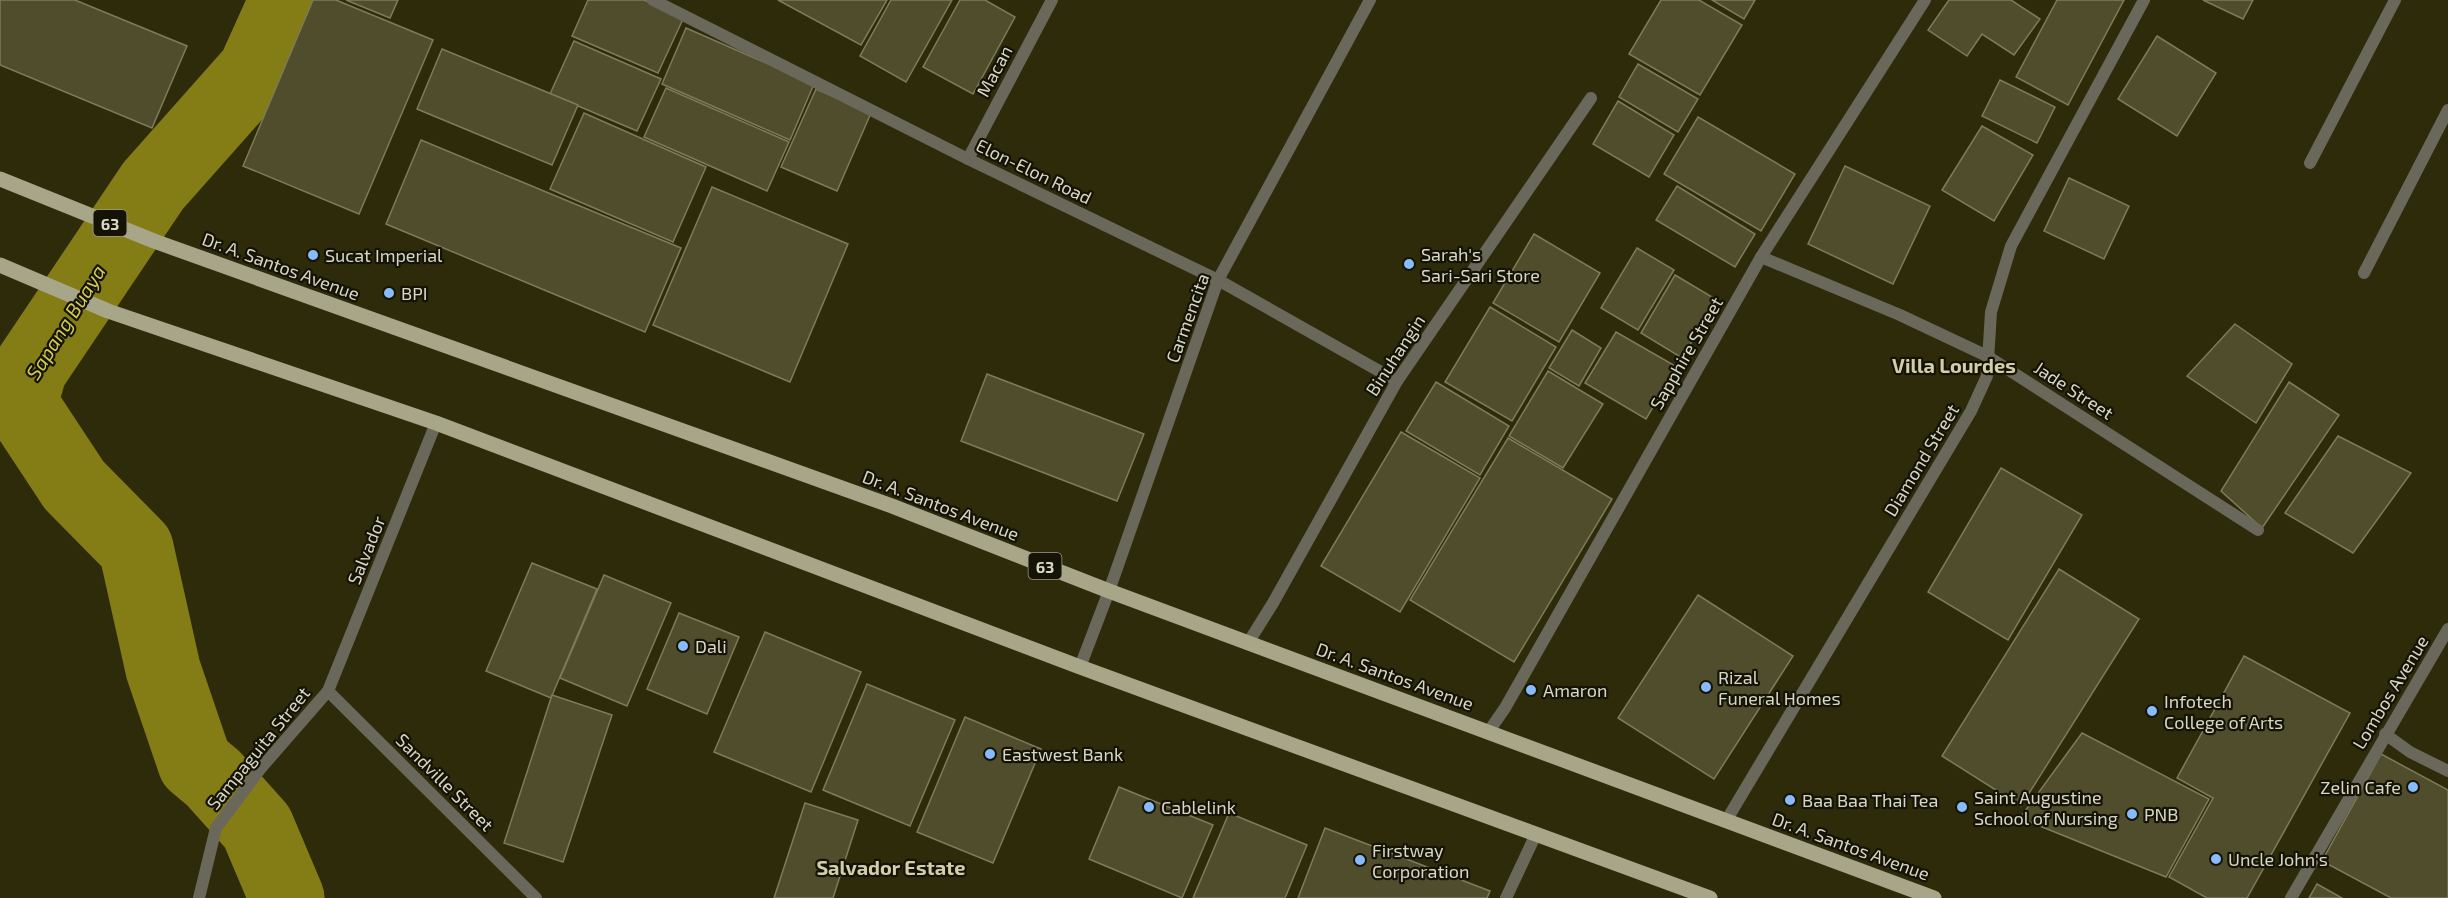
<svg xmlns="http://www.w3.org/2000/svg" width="2448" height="898" viewBox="0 0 2448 898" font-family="'Exo 2',sans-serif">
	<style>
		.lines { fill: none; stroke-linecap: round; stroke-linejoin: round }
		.river { stroke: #847c14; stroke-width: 75 }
		.building { fill: #504d2d; stroke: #7d7b59; stroke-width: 1.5 }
		.service { stroke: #69685a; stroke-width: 12 }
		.minor { stroke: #69685a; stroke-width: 12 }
		.primary { stroke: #a8a688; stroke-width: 15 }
		.poi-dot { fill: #87bbfc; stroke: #141306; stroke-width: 2 }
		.labels { text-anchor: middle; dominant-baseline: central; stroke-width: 4.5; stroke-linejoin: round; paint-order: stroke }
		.shield { fill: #141306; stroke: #9d9c8c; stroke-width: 1.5 }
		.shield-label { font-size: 16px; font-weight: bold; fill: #d8d7c5 }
		.street-label { font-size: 18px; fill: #d8d7c5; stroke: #141306 }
		.poi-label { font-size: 18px; fill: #d8d7c5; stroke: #141306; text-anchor: start }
		.water-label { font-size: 20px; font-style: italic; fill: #d6cc4c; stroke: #141306 }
		.neighbourhood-label { font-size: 20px; font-weight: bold; fill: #d1cfaa; stroke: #141306 }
	</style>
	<rect width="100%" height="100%" fill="#2e2b0b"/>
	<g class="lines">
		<polyline class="river" points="287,0 255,71 153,186 30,369 20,403 74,485 136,548 163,669 195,763 213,778 257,827 287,898"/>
	</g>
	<g class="building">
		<polygon points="0,0 75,0 187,46 152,128 0,65"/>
		<polygon points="313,0 336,0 433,40 359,214 243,166"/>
		<polygon points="346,0 398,0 390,18"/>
		<polygon points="588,0 644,0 684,17 658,73 572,36"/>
		<polygon points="778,0 887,0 861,45"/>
		<polygon points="891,0 952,0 906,82 860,56"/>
		<polygon points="960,0 985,0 1015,17 973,94 923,67"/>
		<polygon points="1661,0 1699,0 1742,25 1700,95 1629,54"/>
		<polygon points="1712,0 1755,0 1744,19"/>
		<polygon points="1949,0 2011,0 2040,19 2014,55 1982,34 1967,56 1928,30"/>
		<polygon points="2057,0 2124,0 2068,105 2016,77"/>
		<polygon points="2203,0 2253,0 2243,19"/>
		<polygon points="686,28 814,84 790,140 662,84"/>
		<polygon points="2157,36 2216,73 2177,136 2118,99"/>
		<polygon points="574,41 661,79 637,131 550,94"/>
		<polygon points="442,49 578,105 552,165 417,109"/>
		<polygon points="1638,64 1698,99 1678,132 1619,97"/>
		<polygon points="2000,80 2055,107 2037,143 1982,116"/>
		<polygon points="666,88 789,142 767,191 644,137"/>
		<polygon points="816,89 871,113 837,191 781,167"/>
		<polygon points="1618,101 1674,135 1649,177 1593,144"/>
		<polygon points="584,113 706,167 673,242 550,189"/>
		<polygon points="1698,117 1795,174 1761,231 1664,174"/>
		<polygon points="1982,126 2033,155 1994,221 1942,190"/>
		<polygon points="421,140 681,248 645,332 386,224"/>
		<polygon points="1845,166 1930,206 1893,284 1808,244"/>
		<polygon points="2069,178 2129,206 2104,259 2044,231"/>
		<polygon points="1677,186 1755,234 1735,267 1656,220"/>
		<polygon points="712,187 848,244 790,382 653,325"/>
		<polygon points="1534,234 1600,273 1559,342 1493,303"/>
		<polygon points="1637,248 1674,270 1638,330 1601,308"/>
		<polygon points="1675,275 1717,300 1682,358 1641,333"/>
		<polygon points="1490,307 1556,347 1512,421 1445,382"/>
		<polygon points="2235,324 2292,364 2256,423 2187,376"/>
		<polygon points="1572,330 1601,348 1579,386 1549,368"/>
		<polygon points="1616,332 1677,367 1646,419 1585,383"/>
		<polygon points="1548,371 1603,404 1563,468 1509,436"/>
		<polygon points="987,374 1144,434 1117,501 961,441"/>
		<polygon points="1436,382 1509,426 1480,475 1406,431"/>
		<polygon points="2289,382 2339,415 2262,528 2221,491"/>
		<polygon points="1401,432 1480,478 1400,612 1321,566"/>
		<polygon points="2338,436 2411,473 2353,553 2285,513"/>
		<polygon points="1508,438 1612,499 1514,662 1410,600"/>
		<polygon points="2001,468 2082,515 2008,640 1928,592"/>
		<polygon points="532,563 597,589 551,698 486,671"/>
		<polygon points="2059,569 2139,619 2021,806 1942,756"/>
		<polygon points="604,575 671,603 627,706 560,678"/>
		<polygon points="1698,595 1793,656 1714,779 1618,718"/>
		<polygon points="679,613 739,637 707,714 647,689"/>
		<polygon points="765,632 861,672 811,792 714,752"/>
		<polygon points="2244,656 2350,713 2247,898 2207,898 2169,877 2213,798 2177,778"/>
		<polygon points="867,684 955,720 910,826 823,790"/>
		<polygon points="552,695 612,715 563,862 504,843"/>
		<polygon points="965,717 1041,749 993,863 917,832"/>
		<polygon points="2082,733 2209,799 2166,877 2020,818"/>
		<polygon points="2381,754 2448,790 2448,898 2391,898 2322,861"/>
		<polygon points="1119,787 1213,825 1182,898 1089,859"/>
		<polygon points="805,803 858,820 833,898 774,898"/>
		<polygon points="1229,813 1307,845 1285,898 1193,898"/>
		<polygon points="1325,828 1490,891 1487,898 1298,898"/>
		<polygon points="2317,884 2342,898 2309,898"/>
	</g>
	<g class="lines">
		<g class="service">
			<polyline points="2310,163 2395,0"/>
			<polyline points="2364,273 2448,110"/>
		</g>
		<g class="minor">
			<polyline points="653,0 968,159 1218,280 1397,381"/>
			<polyline points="968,159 1052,0"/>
			<polyline points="1761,257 1900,315 1987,356 2258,530"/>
			<polyline points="1248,643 1273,603 1397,381 1591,98"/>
			<polyline points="1080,667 1109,591 1218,280 1370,0"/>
			<polyline points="328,691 536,898"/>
			<polyline points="1489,731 1505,708 1761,257 1925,0"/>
			<polyline points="2385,734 2410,752 2448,771"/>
			<polyline points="1726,821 1971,411 1987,376 1991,312 2011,246 2144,0"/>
			<polyline points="199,898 216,828 261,768 328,691 436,423"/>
			<polyline points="1506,898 1536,834"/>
			<polyline points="2291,898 2448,629"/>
		</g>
		<g class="primary">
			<polyline points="0,179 154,241 892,506 1109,591 1934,898"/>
			<polyline points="0,265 108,311 436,423 1080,667 1710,898"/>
		</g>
	</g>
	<g class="poi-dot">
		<circle cx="313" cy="255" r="6"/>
		<circle cx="1409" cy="264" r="6"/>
		<circle cx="389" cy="293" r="6"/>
		<circle cx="683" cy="646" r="6"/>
		<circle cx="1706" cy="687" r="6"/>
		<circle cx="1531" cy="690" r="6"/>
		<circle cx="2152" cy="711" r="6"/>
		<circle cx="990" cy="754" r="6"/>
		<circle cx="2413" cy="787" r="6"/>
		<circle cx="1790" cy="800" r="6"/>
		<circle cx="1149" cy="807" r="6"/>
		<circle cx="1962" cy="807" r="6"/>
		<circle cx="2132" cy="814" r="6"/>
		<circle cx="2216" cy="859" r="6"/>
		<circle cx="1360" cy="860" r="6"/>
	</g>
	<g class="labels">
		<g class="shield">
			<rect x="93.5" y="210" width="33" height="26" rx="4.5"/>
			<rect x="1028.5" y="553" width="33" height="26" rx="4.5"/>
		</g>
		<g class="shield-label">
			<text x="110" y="223">63</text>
			<text x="1045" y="566">63</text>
		</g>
		<g class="street-label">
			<text transform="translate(994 71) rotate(-62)">Macan</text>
			<text transform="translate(1034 171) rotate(26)">Elon-Elon Road</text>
			<text transform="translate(281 266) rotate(20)">Dr. A. Santos Avenue</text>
			<text transform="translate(1187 318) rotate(-70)">Carmencita</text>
			<text transform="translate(1686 353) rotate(-60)">Sapphire Street</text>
			<text transform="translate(1395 355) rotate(-57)">Binuhangin</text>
			<text transform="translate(2074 390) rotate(33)">Jade Street</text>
			<text transform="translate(1921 460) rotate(-59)">Diamond Street</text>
			<text transform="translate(941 505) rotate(21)">Dr. A. Santos Avenue</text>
			<text transform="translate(366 550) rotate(-68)">Salvador</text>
			<text transform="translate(1395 676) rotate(20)">Dr. A. Santos Avenue</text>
			<text transform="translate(2390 692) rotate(-59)">Lombos Avenue</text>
			<text transform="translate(258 748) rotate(-51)">Sampaguita Street</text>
			<text transform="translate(445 782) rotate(45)">Sandville Street</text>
			<text transform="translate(1851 846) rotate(20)">Dr. A. Santos Avenue</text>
		</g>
		<g class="poi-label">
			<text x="1421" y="254">Sarah's<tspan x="1421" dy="21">Sari-Sari Store</tspan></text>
			<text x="325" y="255">Sucat Imperial</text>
			<text x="401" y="293">BPI</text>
			<text x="695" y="646">Dali</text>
			<text x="1718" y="677">Rizal<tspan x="1718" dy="21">Funeral Homes</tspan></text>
			<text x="1543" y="690">Amaron</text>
			<text x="2164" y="701">Infotech<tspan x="2164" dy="21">College of Arts</tspan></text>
			<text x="1002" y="754">Eastwest Bank</text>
			<text x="2401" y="787" text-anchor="end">Zelin Cafe</text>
			<text x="1974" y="797">Saint Augustine<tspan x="1974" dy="21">School of Nursing</tspan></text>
			<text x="1802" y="800">Baa Baa Thai Tea</text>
			<text x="1161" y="807">Cablelink</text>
			<text x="2144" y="814">PNB</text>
			<text x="1372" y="850">Firstway<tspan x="1372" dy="21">Corporation</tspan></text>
			<text x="2228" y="859">Uncle John's</text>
		</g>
		<g class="water-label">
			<text transform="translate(65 322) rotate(-58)">Sapang Buaya</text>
		</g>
		<g class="neighbourhood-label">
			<text x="1954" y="365">Villa Lourdes</text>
			<text x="891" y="867">Salvador Estate</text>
		</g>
	</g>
</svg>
